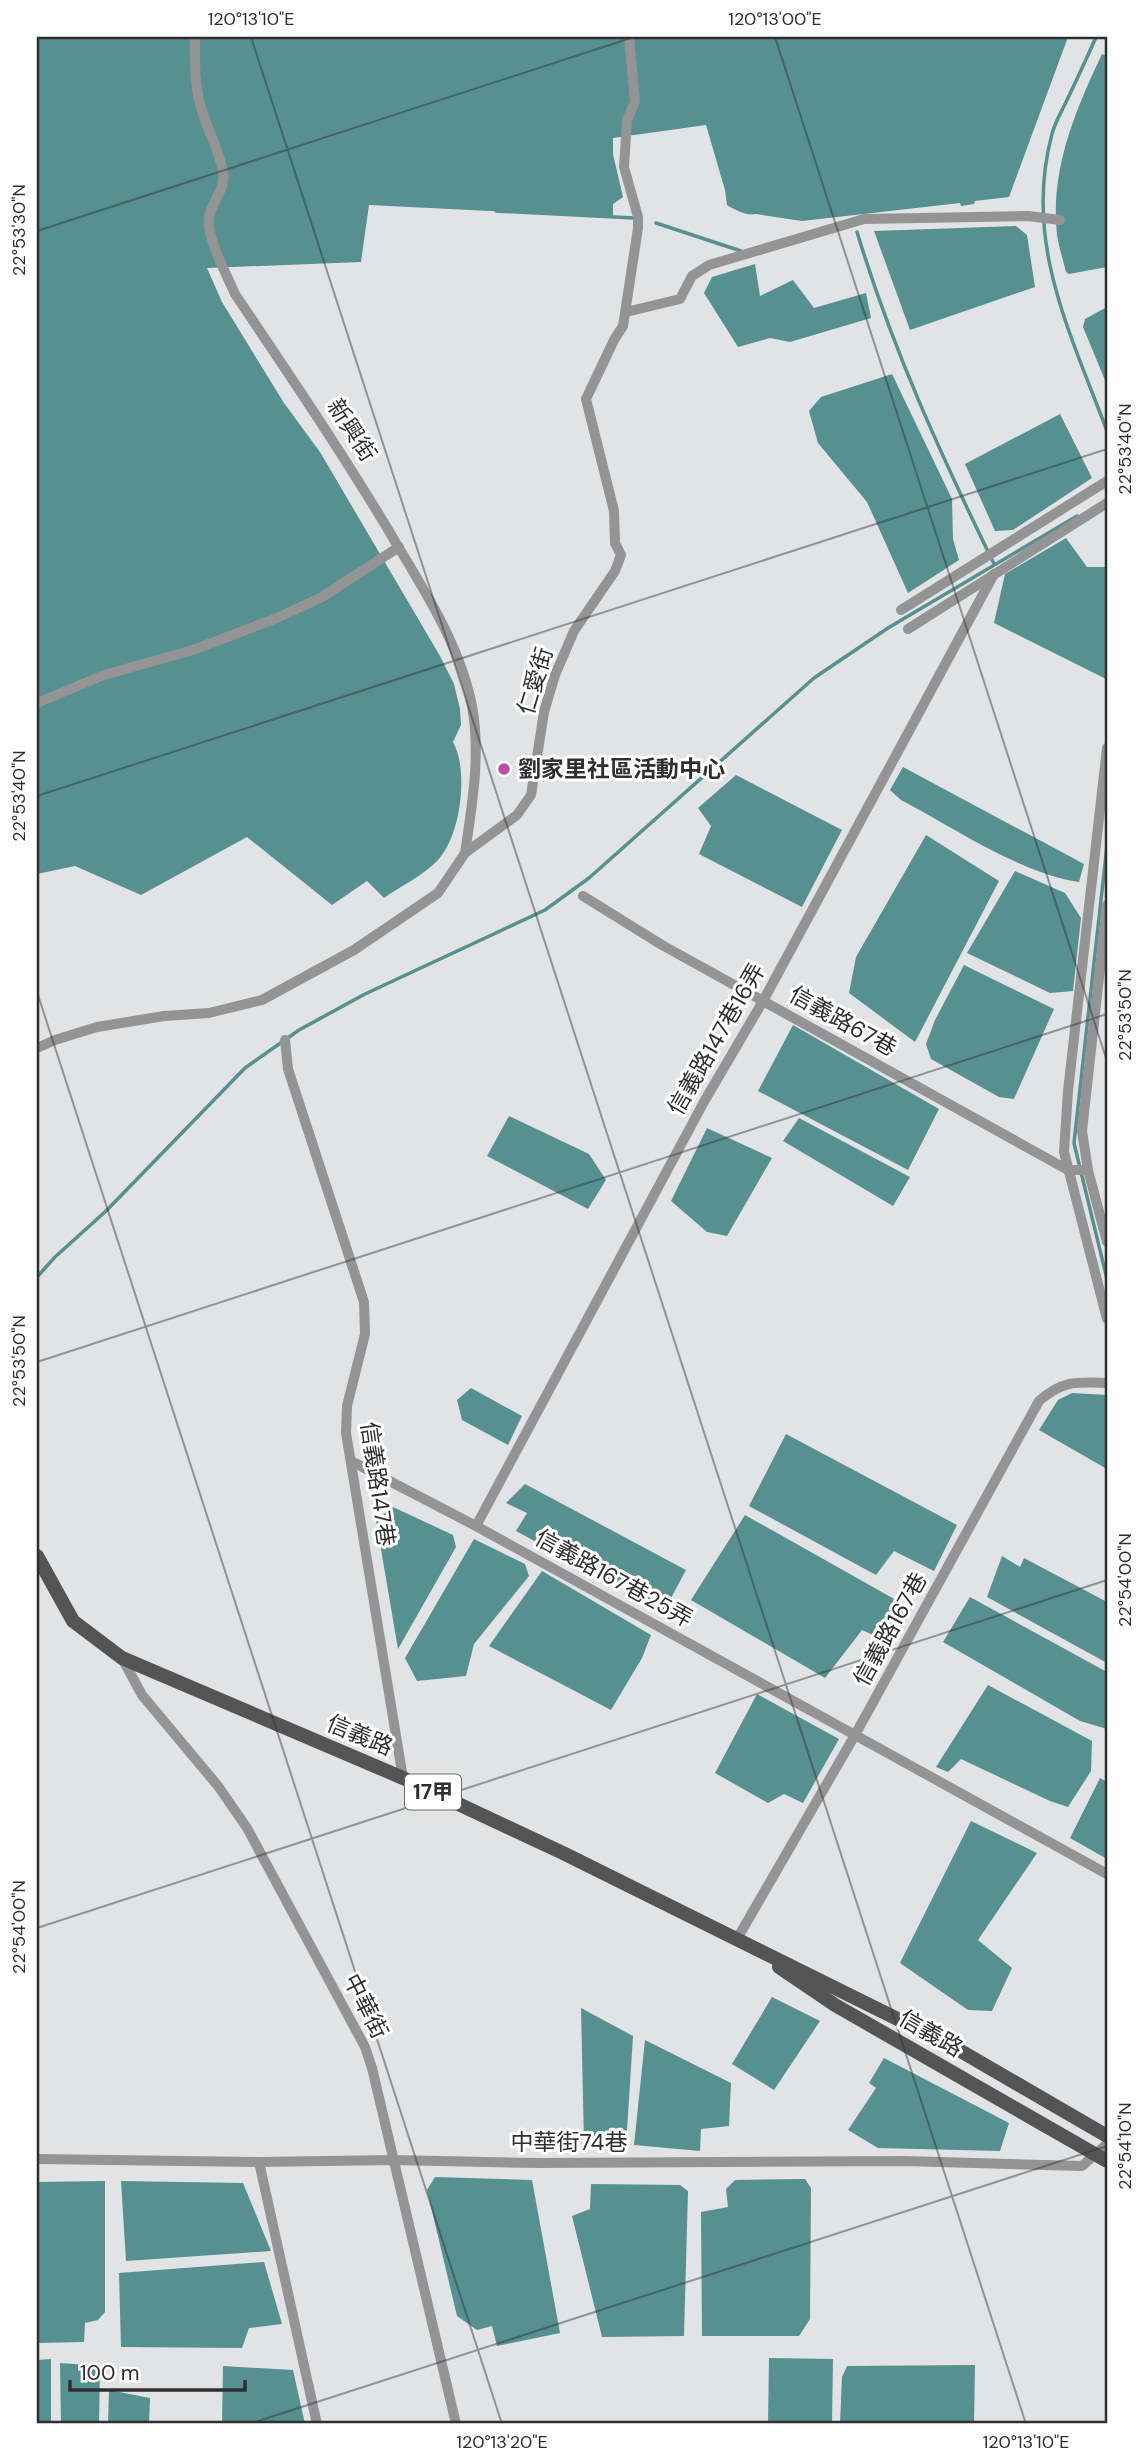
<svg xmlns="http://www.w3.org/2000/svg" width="1144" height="2461" viewBox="0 0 1144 2461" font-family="'DM Sans','Noto Sans TC',sans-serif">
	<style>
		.water { fill: #569091 }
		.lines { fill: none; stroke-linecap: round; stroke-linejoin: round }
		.stream { stroke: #569091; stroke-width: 3.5 }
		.minor { stroke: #949494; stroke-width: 10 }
		.major { stroke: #555454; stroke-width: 14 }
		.ticks { fill: none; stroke: #2f2f2f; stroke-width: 2; stroke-opacity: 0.45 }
		.poi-dot { fill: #bd4ba7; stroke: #fff; stroke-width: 2.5 }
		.labels { text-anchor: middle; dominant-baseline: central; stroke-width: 6; stroke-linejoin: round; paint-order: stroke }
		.shield { fill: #fff; stroke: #6d6d6d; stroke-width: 2 }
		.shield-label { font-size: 21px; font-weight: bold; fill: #2f2f2f }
		.street-label { font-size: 23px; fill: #2f2f2f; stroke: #fff }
		.poi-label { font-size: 23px; font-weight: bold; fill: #2f2f2f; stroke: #fff; text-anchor: start }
		.neatline { fill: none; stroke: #2f2f2f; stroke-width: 2.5 }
		.ticks-label { font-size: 18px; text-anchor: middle; fill: #2f2f2f }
	</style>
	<rect width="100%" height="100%" fill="#e2e3e4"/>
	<g class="water">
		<path d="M37,37H1068L1009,197L975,201L974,204L961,206L960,203L802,221L756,214C746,216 735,210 727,205L725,190L706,125L613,138V154L623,197L613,204V217L369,205L361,262L207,268L222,302L284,403L320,452L440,656L454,684L460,709L461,725L453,742C469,770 461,837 437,861C422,876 401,886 384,898L367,881L332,905L247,837L141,895L75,866L37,874Z"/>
		<path d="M1102,54L1107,56V267L1069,274L1066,272C1063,260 1059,247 1057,235C1050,170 1075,111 1102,54Z"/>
		<polygon points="1016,226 1027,235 1035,287 910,330 874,231"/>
		<polygon points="755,264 760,296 793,280 814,308 866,293 871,318 790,342 770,338 738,347 704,293 712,277"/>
		<polygon points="1107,307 1107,385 1083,327 1085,319"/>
		<polygon points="892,374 952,499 953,539 959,560 908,593 867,502 818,443 809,411 821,397"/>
		<polygon points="1060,414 1092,478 1013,530 995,531 965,464"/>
		<polygon points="1066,538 1087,567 1107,567 1106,679 994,623 1005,574"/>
		<path d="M903,767L1084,864L1079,882C1020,873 954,828 901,800L890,790Z"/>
		<polygon points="736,775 842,830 802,907 699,854 711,826 698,808"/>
		<polygon points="926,835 999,881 915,1042 849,993 856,957"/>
		<polygon points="1015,871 1065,893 1081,918 1073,991 1050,993 967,953"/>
		<polygon points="964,965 1054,1009 1014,1099 999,1097 931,1059 926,1044 935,1020"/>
		<polygon points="793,1025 939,1109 908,1170 758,1091"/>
		<polygon points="509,1116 589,1154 606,1180 588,1209 487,1156"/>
		<polygon points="799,1118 910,1177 893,1206 783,1141"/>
		<polygon points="707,1128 772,1158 727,1236 707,1232 671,1201"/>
		<polygon points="471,1388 522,1416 508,1445 462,1420 457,1400"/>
		<polygon points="1072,1393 1107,1395 1107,1469 1039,1430 1058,1400"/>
		<polygon points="786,1434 957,1525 934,1571 894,1551 876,1575 749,1506"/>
		<polygon points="525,1484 686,1570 664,1611 516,1531 527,1513 506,1503"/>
		<polygon points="393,1507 453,1535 456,1547 398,1649 376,1520"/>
		<polygon points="745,1515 912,1609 893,1644 862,1630 825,1678 691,1600"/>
		<polygon points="474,1539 525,1564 529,1576 474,1644 466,1676 417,1681 405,1658"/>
		<polygon points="1002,1556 1020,1567 1024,1558 1107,1602 1107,1663 987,1597"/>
		<polygon points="542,1571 651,1635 642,1658 611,1710 489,1646"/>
		<polygon points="970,1597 1107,1672 1107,1729 1080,1721 943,1642"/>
		<polygon points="988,1685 1092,1741 1091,1771 1068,1807 1050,1801 961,1759 948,1772 936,1767"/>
		<polygon points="757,1694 839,1739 803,1803 784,1794 768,1803 715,1773"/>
		<polygon points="1100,1778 1107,1782 1107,1859 1070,1838"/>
		<polygon points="971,1821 1037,1853 978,1940 1012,1968 992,2011 968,2010 900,1963"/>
		<polygon points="772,1997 820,2021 774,2090 732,2064"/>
		<polygon points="581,2008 633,2036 626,2146 584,2144"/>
		<polygon points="645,2040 731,2083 729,2126 701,2129 700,2151 634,2145"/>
		<polygon points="884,2058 1009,2123 1000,2151 878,2148 848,2130 876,2088 869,2083"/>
		<polygon points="435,2177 532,2180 560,2333 497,2346 492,2326 477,2330 457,2316 427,2190"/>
		<polygon points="805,2179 811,2188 810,2319 799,2336 702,2336 701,2212 728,2207 726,2189 735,2180"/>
		<polygon points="105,2181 105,2312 98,2320 85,2323 84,2342 37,2343 37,2182"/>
		<polygon points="121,2181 243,2183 271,2251 126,2261"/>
		<polygon points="591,2184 680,2185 688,2191 684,2336 602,2337 572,2216 590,2209"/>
		<polygon points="264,2262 282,2324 249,2328 242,2348 121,2347 119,2273"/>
		<polygon points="769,2358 833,2359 832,2424 768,2424"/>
		<polygon points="51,2359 51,2424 37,2424 37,2360"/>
		<polygon points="60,2363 100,2366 99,2424 61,2424"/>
		<polygon points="975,2365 974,2424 840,2424 842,2377 847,2366"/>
		<polygon points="223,2366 293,2370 305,2424 222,2424"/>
		<polygon points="109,2390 150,2398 149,2424 108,2424"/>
	</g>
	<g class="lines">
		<g class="stream">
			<path d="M1096,37C1087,58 1077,79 1067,100C1062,111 1055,122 1052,134C1023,241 1070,332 1107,431"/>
			<polyline points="496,211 634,218"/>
			<polyline points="656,223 741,251"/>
			<path d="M857,232C892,348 941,455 994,564"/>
			<polyline points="1107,846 1074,1143 1107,1279"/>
			<polyline points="37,1277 55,1257 106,1211 245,1068 299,1030 365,994 545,910 589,878 814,678 888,628 1077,516"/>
		</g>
		<g class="minor">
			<path d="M195,37C195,62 194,87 202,111C208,131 220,152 223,172C226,190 211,202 209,218C206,237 227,275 235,294C290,376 346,458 396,543C426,593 461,648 472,706C481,754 472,806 465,853"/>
			<polyline points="626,312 680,299 692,276 709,265 864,219 1028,216 1060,220"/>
			<polyline points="901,610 1107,481"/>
			<polyline points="908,629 1107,503"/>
			<polyline points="37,703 104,675 193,650 277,618 322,597 399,547"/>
			<polyline points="1107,748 1068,1091 1064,1152 1107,1319"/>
			<polyline points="583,896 662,945 1068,1170 1088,1170"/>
			<polyline points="1107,905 1082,1131 1088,1170 1107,1242"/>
			<polyline points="285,1040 288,1069 364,1302 365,1334 347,1406 346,1433 403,1778"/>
			<polyline points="37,1048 55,1040 97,1027 164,1016 209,1013 262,1000 354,950 438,893 465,853 517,815 531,795 544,712 555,675 574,631 615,571 621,555 615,543 614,511 586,399 614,340 623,326 638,228 638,217 624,167 627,120 635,102 629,37"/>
			<polyline points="351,1461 476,1526 1107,1874"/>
			<polyline points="476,1526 705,1100 763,1001 994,574"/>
			<polyline points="122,1658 142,1695 218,1786 247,1828 365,2047 372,2068 456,2424"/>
			<path d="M737,1939L855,1735L1039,1401C1063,1380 1077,1382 1107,1383"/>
			<polyline points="37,2159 259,2162 393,2160 538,2163 904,2161 1082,2166 1107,2144"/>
			<polyline points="259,2162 317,2424"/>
		</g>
		<g class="major">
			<polyline points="37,1556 73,1621 122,1658 403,1778 563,1853 952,2046 1107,2136"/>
			<polyline points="779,1967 835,2005 1107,2161"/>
		</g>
	</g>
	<path class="ticks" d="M251,37L1026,2424M775,37L1107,1061M37,231L634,37M37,796L1107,449M37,992L502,2424M37,1362L1107,1014M37,1928L1107,1580M249,2424L1107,2146"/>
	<circle class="poi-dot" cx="504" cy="769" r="7"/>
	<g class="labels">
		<rect class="shield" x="405" y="1774.5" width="56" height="35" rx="5"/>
		<g class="shield-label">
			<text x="433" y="1792">17甲</text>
		</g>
		<g class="street-label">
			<text transform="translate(352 430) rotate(57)">新興街</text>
			<text transform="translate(535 681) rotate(-73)">仁愛街</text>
			<text transform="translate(843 1021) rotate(29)">信義路67巷</text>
			<text transform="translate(716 1039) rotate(-60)">信義路147巷16弄</text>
			<text transform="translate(378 1484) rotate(82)">信義路147巷</text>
			<text transform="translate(614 1578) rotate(29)">信義路167巷25弄</text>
			<text transform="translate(890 1629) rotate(-61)">信義路167巷</text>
			<text transform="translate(360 1735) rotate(23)">信義路</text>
			<text transform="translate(366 2006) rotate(63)">中華街</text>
			<text transform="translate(931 2033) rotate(30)">信義路</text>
			<text x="569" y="2142">中華街74巷</text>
		</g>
		<g class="poi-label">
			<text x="518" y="769">劉家里社區活動中心</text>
		</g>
	</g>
	<rect width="1144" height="2461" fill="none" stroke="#ffffff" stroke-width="77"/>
	<path d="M70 2380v10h175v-10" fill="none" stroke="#2f2f2f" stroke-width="3.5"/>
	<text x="80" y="2380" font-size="21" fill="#2f2f2f" stroke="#ffffff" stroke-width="5" paint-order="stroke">100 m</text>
	<rect x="38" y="38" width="1068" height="2384" class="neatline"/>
	<g class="ticks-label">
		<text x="251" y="25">120°13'10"E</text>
		<text x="775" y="25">120°13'00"E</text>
		<text transform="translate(19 230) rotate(-90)" y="6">22°53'30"N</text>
		<text transform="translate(1125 449) rotate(-90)" y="6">22°53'40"N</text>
		<text transform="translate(19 796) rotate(-90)" y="6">22°53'40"N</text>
		<text transform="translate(1125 1015) rotate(-90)" y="6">22°53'50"N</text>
		<text transform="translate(19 1361) rotate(-90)" y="6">22°53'50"N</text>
		<text transform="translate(1125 1580) rotate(-90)" y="6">22°54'00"N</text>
		<text transform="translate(19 1927) rotate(-90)" y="6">22°54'00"N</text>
		<text transform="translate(1125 2146) rotate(-90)" y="6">22°54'10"N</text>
		<text x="502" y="2448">120°13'20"E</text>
		<text x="1026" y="2448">120°13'10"E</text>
	</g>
</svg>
